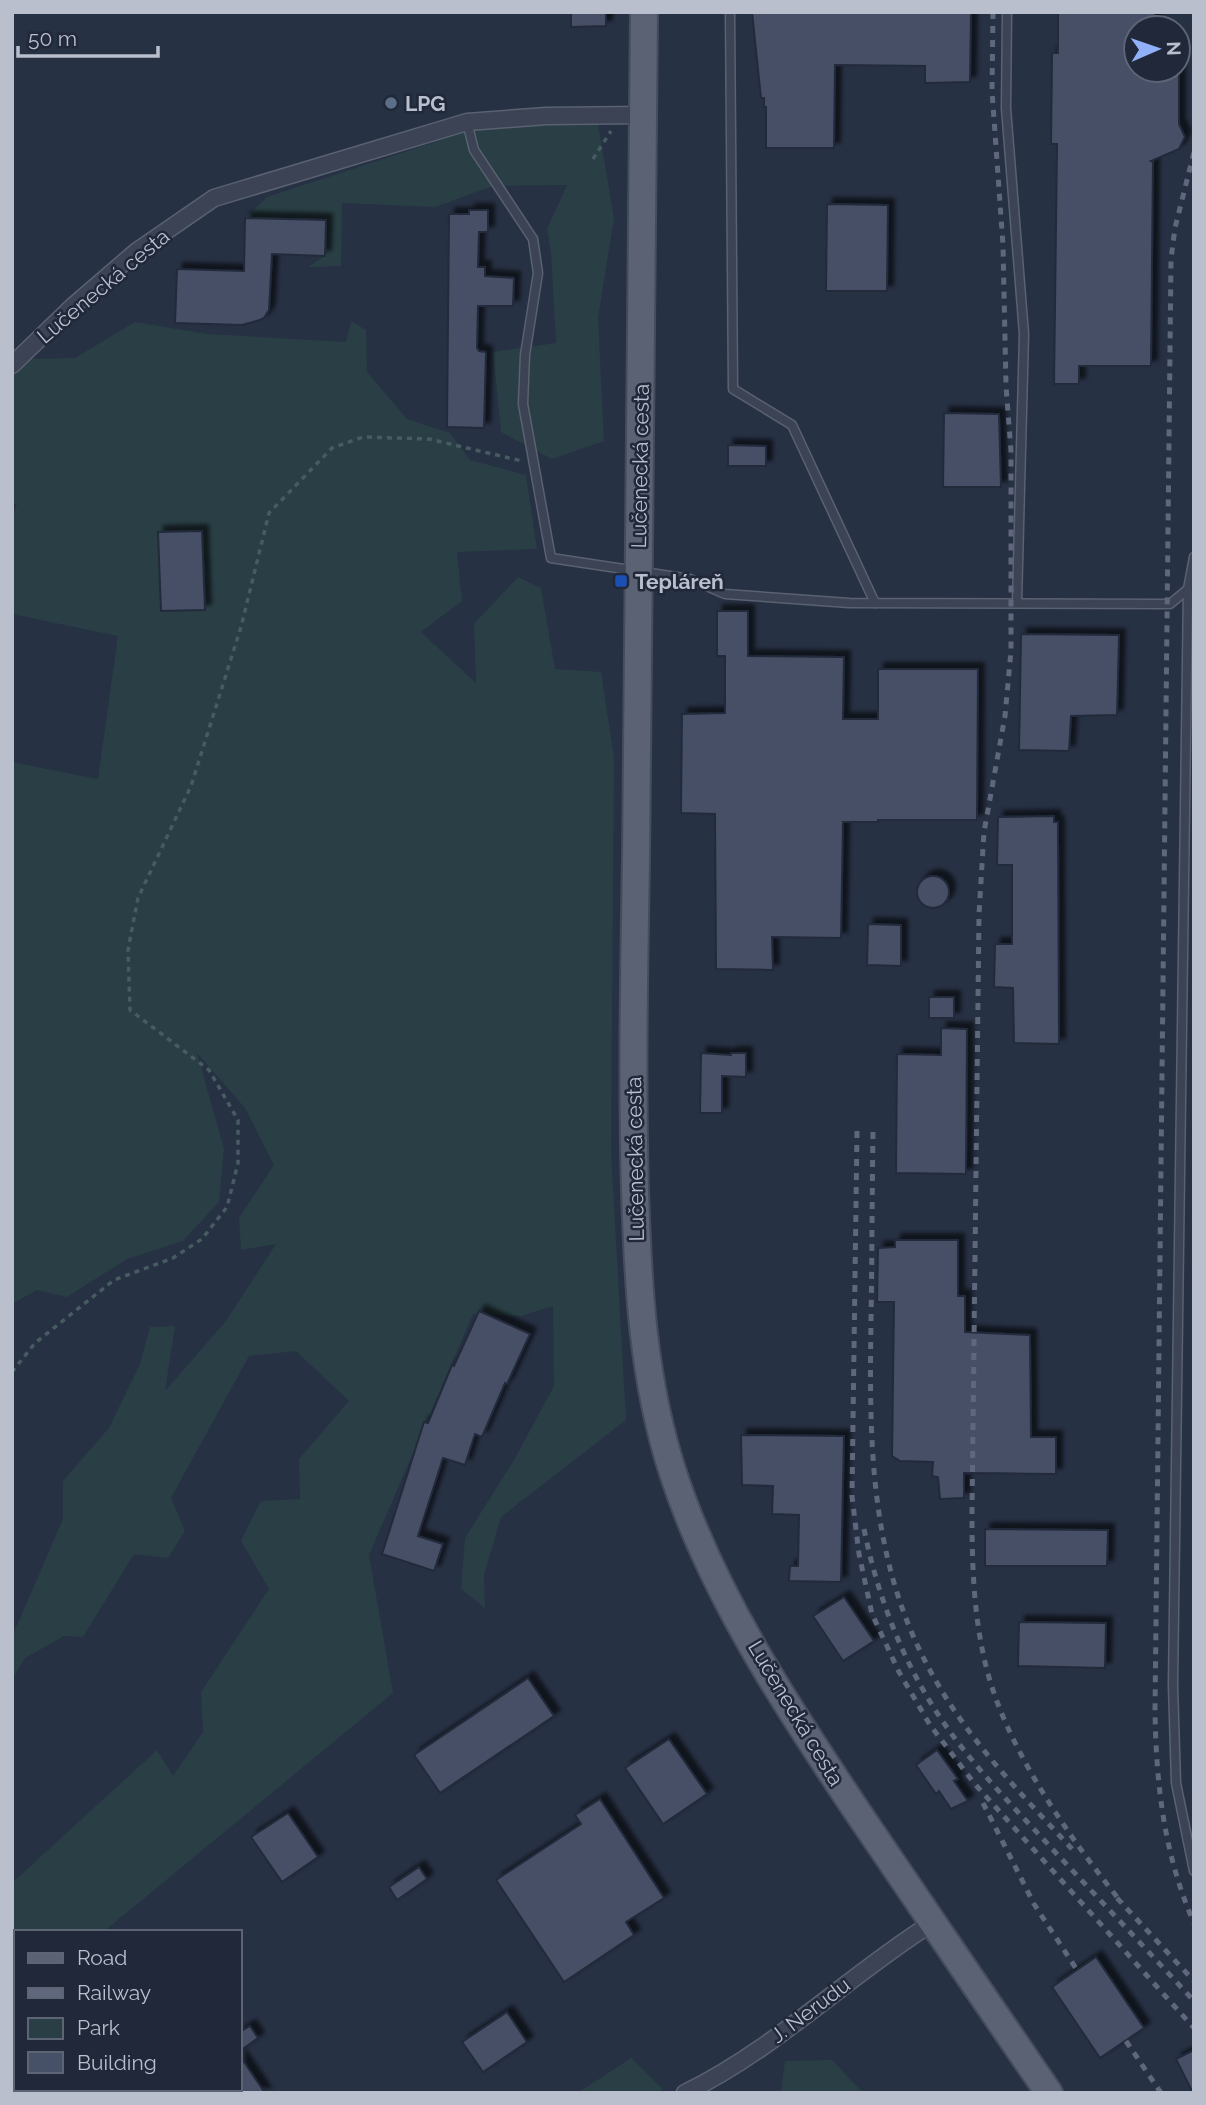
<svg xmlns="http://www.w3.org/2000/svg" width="1206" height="2105" viewBox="0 0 1206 2105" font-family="Raleway,sans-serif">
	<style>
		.green { fill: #293f45 }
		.building { fill: #465066; stroke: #222a3b; stroke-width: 2; filter: url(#shadow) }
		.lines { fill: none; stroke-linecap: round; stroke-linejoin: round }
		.service-casing { stroke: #5a6171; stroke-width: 11 }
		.minor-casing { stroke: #5a6171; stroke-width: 19 }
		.primary-casing { stroke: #454c5d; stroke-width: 30 }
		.path { stroke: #475c61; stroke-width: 3.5; stroke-dasharray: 5 5; stroke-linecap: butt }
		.service { stroke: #3b4354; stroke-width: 8 }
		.minor { stroke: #3b4354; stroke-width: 16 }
		.primary { stroke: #5a6274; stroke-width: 26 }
		.rail { stroke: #5e677b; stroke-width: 5; stroke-dasharray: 7 7; stroke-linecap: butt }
		.service-dot { fill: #5c6f8a; stroke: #202839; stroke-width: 2.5 }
		.transit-dot { fill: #1a4fb4; stroke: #202839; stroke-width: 2.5 }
		.labels { text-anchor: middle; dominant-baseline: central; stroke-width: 5; stroke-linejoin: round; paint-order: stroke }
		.poi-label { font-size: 21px; font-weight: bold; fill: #b9bfcd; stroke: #202839; text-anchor: start }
		.street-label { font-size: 21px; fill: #b9bfcd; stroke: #202839 }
	</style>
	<defs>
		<filter id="shadow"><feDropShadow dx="6" dy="-6" stdDeviation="2" flood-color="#0009"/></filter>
	</defs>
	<rect width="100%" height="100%" fill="#273144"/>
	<g class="green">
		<polygon points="598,124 614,218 598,318 604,441 552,459 501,432 493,352 556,343 551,253 547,229 567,185 493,186 435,207 342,203 341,266 308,267 325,256 325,220 245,218 267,197 484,126"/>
		<polygon points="351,321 366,330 367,372 407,419 450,433 470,460 526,475 537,549 457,552 462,601 421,632 476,683 474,624 518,577 541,588 555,669 601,672 614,758 611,1151 626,1420 501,1517 484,1575 485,1608 461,1589 465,1538 514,1460 554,1386 553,1306 521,1316 473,1314 369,1555 393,1693 103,1932 16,1932 16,2003 12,2006 12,1883 157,1750 173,1776 203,1732 201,1692 269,1589 241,1541 261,1501 300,1499 299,1459 349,1401 296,1351 249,1356 171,1498 185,1531 168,1558 134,1554 83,1637 64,1636 25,1658 12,1680 12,1637 63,1519 63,1481 109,1428 140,1364 150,1327 175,1326 165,1391 226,1321 276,1244 241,1250 239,1218 274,1165 245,1108 197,1053 224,1149 219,1202 183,1241 127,1259 67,1297 37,1290 12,1304 12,762 98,779 118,636 12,614 12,518 17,504 12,503 12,373 22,359 75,358 135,322 207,334 346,342"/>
		<polygon points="631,2058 663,2089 655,2093 578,2093"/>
		<polygon points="832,2060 863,2093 781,2093 785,2061"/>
	</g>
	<g class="building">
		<polygon points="571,12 606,12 606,26 571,27"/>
		<polygon points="752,12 971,12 970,82 925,83 925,66 835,65 834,148 766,148 766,107 764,107 764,98 761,98"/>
		<polygon points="1058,12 1155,12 1155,28 1136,28 1136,70 1179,70 1179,124 1185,137 1179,149 1151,161 1153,162 1151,366 1079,366 1079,384 1054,384 1057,144 1051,144 1052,53 1058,53"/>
		<polygon points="827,204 888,205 887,291 826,291"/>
		<polygon points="469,210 488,210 488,232 479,232 478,267 485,267 485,276 514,278 513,306 478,306 477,348 479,351 486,352 484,428 447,427 449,214 469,214"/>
		<polygon points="245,218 326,220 325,256 272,254 269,310 264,318 260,320 242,325 175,323 177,269 244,271"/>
		<polygon points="944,413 999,414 1001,487 943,487"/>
		<polygon points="728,445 766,446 766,466 728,466"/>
		<polygon points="202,531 205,610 161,611 158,532"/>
		<polygon points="717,611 748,611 748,656 844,657 843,719 878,719 878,669 978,669 977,820 878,820 878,822 843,822 841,938 772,937 773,970 716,969 715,814 681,813 682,714 725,713 725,656 717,656"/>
		<polygon points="1021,634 1119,635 1117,715 1071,716 1069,751 1019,750"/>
		<polygon points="1054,816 1054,822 1058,822 1059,1044 1014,1043 1013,988 994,987 995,944 1012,944 1012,865 997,865 998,817"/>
		<circle cx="933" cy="892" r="16"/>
		<polygon points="868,924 901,925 901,966 867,965"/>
		<rect x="929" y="997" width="25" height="21"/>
		<polygon points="941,1028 967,1029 966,1174 896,1173 897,1054 941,1055"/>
		<polygon points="701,1053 731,1055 731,1053 746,1053 746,1077 722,1076 722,1113 700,1113"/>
		<polygon points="895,1240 958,1240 958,1296 965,1296 965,1332 1030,1335 1031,1437 1056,1437 1056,1474 964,1473 964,1498 940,1499 938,1477 932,1476 933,1462 900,1461 892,1456 894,1302 877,1302 878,1248 895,1247"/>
		<polygon points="479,1311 530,1334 507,1384 505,1383 482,1437 475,1434 465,1465 443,1458 418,1536 443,1544 434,1571 382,1554 424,1422 428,1423 452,1365 454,1366"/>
		<polygon points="741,1435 844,1436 841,1582 789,1581 790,1566 798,1566 799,1515 772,1514 773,1486 742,1485"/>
		<polygon points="985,1529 1108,1530 1107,1566 985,1566"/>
		<polygon points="844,1597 874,1641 843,1661 813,1616"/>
		<polygon points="1019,1622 1106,1623 1105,1668 1018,1666"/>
		<polygon points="528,1678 554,1716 440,1793 414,1755"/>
		<polygon points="669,1739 707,1794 663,1824 625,1768"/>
		<polygon points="937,1750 958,1779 954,1781 968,1801 951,1809 939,1791 936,1794 916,1765"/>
		<polygon points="600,1799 664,1898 626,1922 634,1935 564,1982 496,1880 581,1824 575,1815"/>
		<polygon points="288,1813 318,1857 282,1882 251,1837"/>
		<polygon points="419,1867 427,1879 397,1900 389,1887"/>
		<polygon points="1096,1957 1144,2028 1100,2058 1052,1987"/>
		<polygon points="507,2012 527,2042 483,2072 462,2042"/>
		<polygon points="250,2026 258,2038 240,2051 240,2032"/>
		<polygon points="1194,2050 1194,2093 1193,2093 1176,2059"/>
		<polygon points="240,2056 265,2093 240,2093"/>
	</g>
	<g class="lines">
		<g class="service-casing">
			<g id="service">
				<polyline points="730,12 733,389 792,425 875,603"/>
				<polyline points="1007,12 1006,108 1024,334 1017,603"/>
				<polyline points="467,122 474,150 533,239 538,273 525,355 523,404 551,558 690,579 725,594 849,603 1170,604 1188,589 1194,557"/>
				<polyline points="1188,589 1173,1685 1176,1783 1194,1871"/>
			</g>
		</g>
		<g class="minor-casing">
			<g id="minor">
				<polyline points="12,365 72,307 137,251 214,198 467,122 546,116 643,115"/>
				<path d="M685,2093C774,2050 848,1976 932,1923"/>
			</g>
		</g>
		<g class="primary-casing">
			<path id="primary" d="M644,12C640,295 639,578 636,860C634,970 632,1081 635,1191C638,1287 643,1381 673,1473C713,1596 791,1713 863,1820C924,1911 987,2002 1049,2093"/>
		</g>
		<g class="path">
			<polyline points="593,159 611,131"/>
			<polyline points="12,1372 35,1343 114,1280 173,1258 202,1239 227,1207 238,1163 238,1120 209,1070 130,1010 128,950 138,898 191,786 241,627 269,513 332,448 363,437 429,439 522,461"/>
		</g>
		<use href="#service" class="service"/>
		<use href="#minor" class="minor"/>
		<use href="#primary" class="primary"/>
		<g class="rail">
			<path d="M993,12L992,91L1003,245L1006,386L1011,451V651L1005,716L984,832L979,914L972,1512C972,1574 974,1637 995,1696C1020,1767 1075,1845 1122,1903"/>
			<path d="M1194,152L1175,228L1171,259L1155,1710C1156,1784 1164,1855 1194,1923"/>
			<polyline points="857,1131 852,1496 859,1554 872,1614 899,1672 930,1725 974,1783 1194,2028"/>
			<path d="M873,1132C872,1195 872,1258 871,1322C869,1448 870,1568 936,1681C972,1744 1023,1796 1072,1849"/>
			<path d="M864,1529C880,1609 913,1687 964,1750C992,1786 1025,1819 1056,1853C1102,1902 1148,1951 1194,2001"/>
			<polyline points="983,1803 1034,1904 1077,1970"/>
			<polyline points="1117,1898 1194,1981"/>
			<polyline points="1126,2041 1161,2093"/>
		</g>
	</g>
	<circle class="service-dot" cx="391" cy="103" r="7"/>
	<rect class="transit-dot" x="614" y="574" width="14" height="14" rx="3.5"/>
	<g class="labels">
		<g class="poi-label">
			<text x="405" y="103">LPG</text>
			<text x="635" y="581">Tepláreň</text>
		</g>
		<g class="street-label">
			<text transform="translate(103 286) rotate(-40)">Lučenecká cesta</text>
			<text transform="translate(640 466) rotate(-89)">Lučenecká cesta</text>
			<text transform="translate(635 1159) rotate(-91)">Lučenecká cesta</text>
			<text transform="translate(796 1713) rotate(59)">Lučenecká cesta</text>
			<text transform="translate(810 2010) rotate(-37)">J. Nerudu</text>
		</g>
	</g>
	<rect width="1206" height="2105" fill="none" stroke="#b9bfcd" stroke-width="28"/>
	<rect x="14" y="1930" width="228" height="161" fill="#202839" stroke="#5d6474" stroke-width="2"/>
	<rect x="28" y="1953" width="35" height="10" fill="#5a6274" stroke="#5d6474" stroke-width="2"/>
	<text x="77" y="1965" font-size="21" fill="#b9bfcd">Road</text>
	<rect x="28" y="1988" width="35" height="10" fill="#5e677b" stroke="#5d6474" stroke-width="2"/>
	<text x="77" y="2000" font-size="21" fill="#b9bfcd">Railway</text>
	<rect x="28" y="2018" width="35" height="21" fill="#293f45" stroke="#5d6474" stroke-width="2"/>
	<text x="77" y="2035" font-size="21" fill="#b9bfcd">Park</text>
	<rect x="28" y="2052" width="35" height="21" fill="#465066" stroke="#5d6474" stroke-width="2"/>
	<text x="77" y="2070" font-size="21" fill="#b9bfcd">Building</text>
	<g transform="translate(1157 49) rotate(88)"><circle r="33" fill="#202839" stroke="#5d6474" stroke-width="2"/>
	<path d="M0-5L12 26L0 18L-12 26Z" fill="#91b0fa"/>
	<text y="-10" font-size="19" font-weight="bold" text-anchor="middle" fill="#b9bfcd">N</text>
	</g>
	<path d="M18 46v10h140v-10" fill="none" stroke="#b9bfcd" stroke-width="3.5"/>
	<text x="28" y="46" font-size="21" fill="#b9bfcd" stroke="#202839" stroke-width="5" paint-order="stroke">50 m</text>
</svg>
